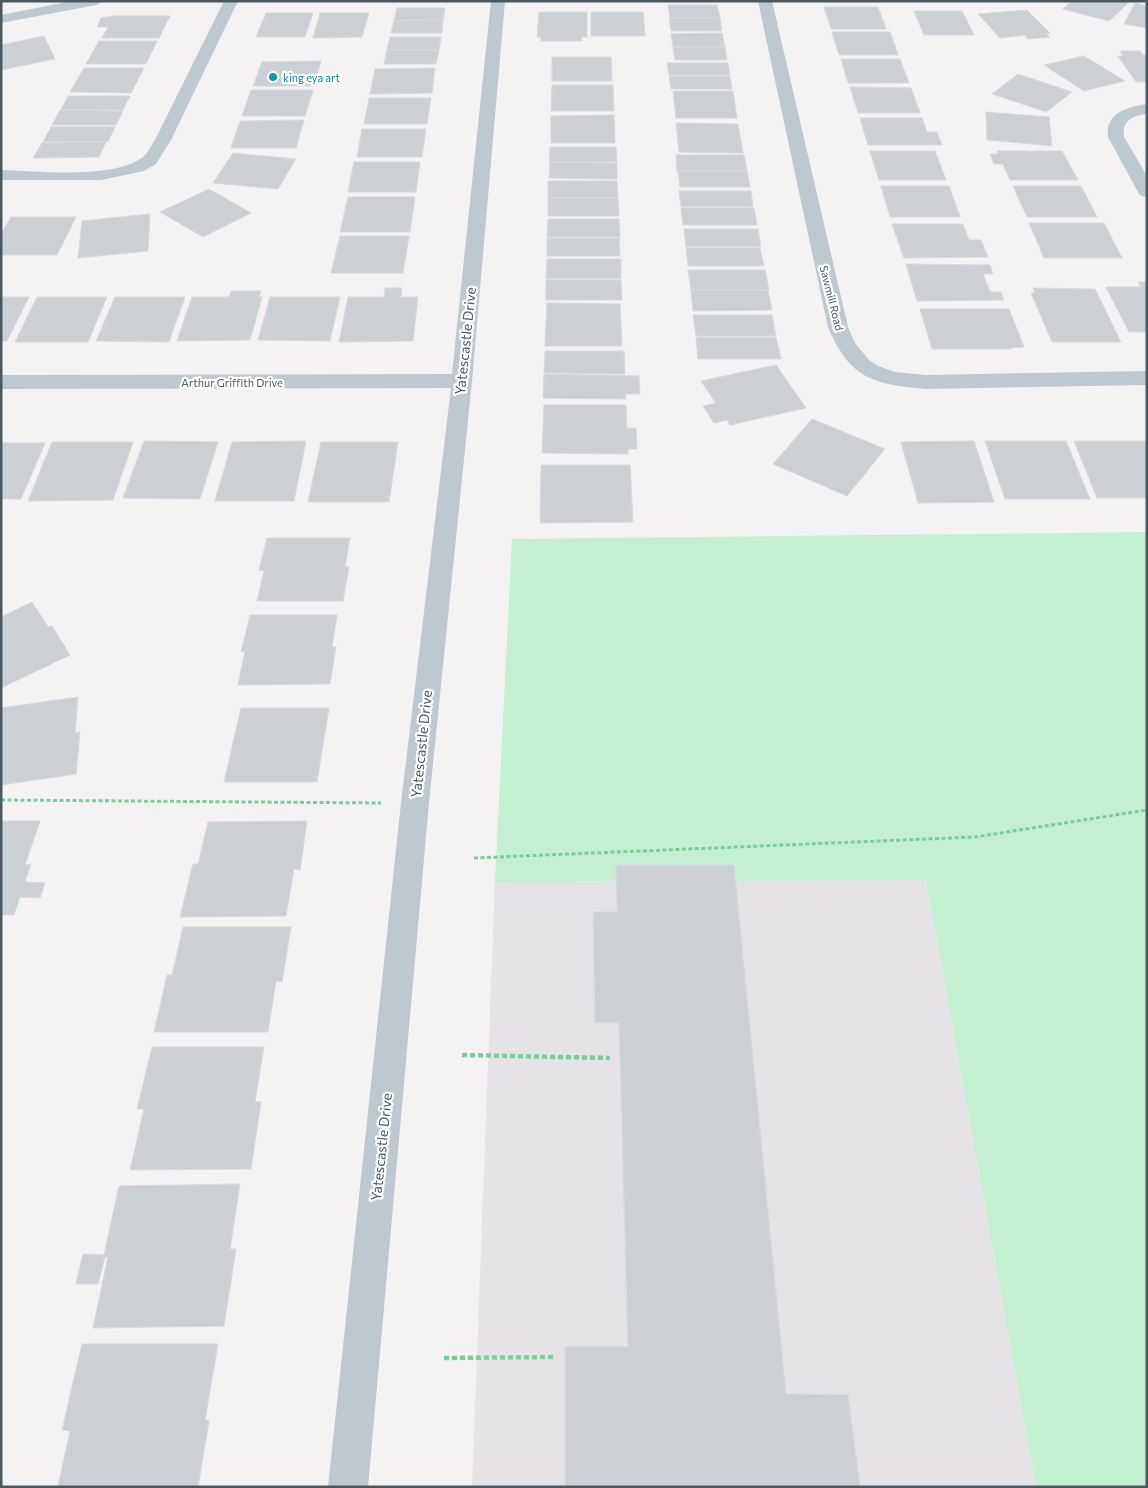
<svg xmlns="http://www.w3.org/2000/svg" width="1148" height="1488" viewBox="0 0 1148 1488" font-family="Commissioner,sans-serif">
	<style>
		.education { fill: #e5e3e5 }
		.green { fill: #c3f0d0 }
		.building { fill: #ccd0d4; stroke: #d6d9dd }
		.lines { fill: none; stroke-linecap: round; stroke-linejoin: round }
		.path-far1 { stroke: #7bce9c; stroke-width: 3; stroke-dasharray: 4 2.5; stroke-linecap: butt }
		.path { stroke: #7bce9c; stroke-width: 4.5; stroke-dasharray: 5 3; stroke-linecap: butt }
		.street { fill: #bec8ce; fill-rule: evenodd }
		.culture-dot { fill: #0f9aa8; stroke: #fff; stroke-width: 2 }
		.labels { text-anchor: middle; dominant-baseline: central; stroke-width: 4.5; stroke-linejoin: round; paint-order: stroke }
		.far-culture-label { font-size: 11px; fill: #0d838f; stroke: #fff; text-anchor: start }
		.far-street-label { font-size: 11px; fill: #4a5860; stroke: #fff }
		.street-label { font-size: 14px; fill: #4a5860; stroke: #fff }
	</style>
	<rect width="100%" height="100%" fill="#f4f2f3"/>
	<polygon class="education" points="926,880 1036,1487 472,1487 495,882"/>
	<polygon class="green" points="1147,532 1147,1487 1036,1487 926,880 495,882 512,539"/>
	<g class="building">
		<polygon points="1072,1 1126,1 1129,2 1109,21 1063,9"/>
		<polygon points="1135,3 1147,6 1147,28 1124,24"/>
		<polygon points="668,5 717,5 720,18 670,18"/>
		<polygon points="824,7 878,7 886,29 831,29"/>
		<polygon points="397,8 445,8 443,20 394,21"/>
		<polygon points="1027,10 1050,33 1046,34 1050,37 1028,39 1025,35 1000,38 978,14"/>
		<polygon points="914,11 962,11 974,35 924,35"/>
		<polygon points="539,12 587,12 587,37 582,37 582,41 541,41 541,37 537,37"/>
		<polygon points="591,12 643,12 645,36 591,36"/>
		<polygon points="266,13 313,13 305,37 256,37"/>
		<polygon points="320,13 369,13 362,37 313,38"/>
		<polygon points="113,16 170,16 159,38 102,38 108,27 97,27 101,18"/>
		<polygon points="669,18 720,18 722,31 671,31"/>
		<polygon points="443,20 442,33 391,33 394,21"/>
		<polygon points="832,32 890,32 898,55 839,55"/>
		<polygon points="722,33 725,47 673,47 671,34"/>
		<polygon points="44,36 55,59 1,70 1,45"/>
		<polygon points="390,37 441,37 439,50 387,50"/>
		<polygon points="99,41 157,41 146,64 86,64"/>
		<polygon points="673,47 725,47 727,60 675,60"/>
		<polygon points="387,50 439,50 436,64 384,64"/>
		<polygon points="1120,51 1140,51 1143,55 1147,55 1147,82 1136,82 1118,56 1123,56"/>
		<polygon points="1084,56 1125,81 1084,91 1044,65"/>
		<polygon points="552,57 611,57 612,81 552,81"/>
		<polygon points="841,59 900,59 909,83 848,83"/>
		<polygon points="321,61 314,86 253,86 262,62"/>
		<polygon points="667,63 728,63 730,75 669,75"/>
		<polygon points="84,68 144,68 131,93 70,92"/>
		<polygon points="435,68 432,93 370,94 375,69"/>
		<polygon points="1018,74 1072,92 1046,112 992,94"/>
		<polygon points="669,76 730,76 732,89 671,89"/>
		<polygon points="552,85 613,85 614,111 551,111"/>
		<polygon points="850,87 911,88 920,113 858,113"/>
		<polygon points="251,90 313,90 305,116 242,116"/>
		<polygon points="673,91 733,91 737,118 676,118"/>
		<polygon points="68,96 130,96 123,110 61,110"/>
		<polygon points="369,98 431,98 427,124 364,124"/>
		<polygon points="60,110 123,111 116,125 52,125"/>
		<polygon points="986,112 1049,117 1052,146 987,140"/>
		<polygon points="614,115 615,143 551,143 551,116"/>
		<polygon points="860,118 922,118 927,132 937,132 942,145 868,145"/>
		<polygon points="304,120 296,148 231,148 240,121"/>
		<polygon points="676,123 738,124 743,153 679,152"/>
		<polygon points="51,127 115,127 108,142 43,142"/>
		<polygon points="362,129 426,129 422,157 357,157"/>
		<polygon points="106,142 99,157 33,158 42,143"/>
		<polygon points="550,147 616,147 617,162 549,162"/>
		<polygon points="870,151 935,151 946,180 879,180"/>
		<polygon points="997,151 1062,151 1078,180 1010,180 1003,164 994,164 990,154 999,154"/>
		<polygon points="233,153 296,159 278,189 213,183"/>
		<polygon points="676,155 744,155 747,171 677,171"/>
		<polygon points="354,162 420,162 416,192 348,192"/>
		<polygon points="550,162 617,163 617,179 549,178"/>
		<polygon points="678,171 747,171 750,187 680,187"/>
		<polygon points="548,181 617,181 618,198 548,198"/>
		<polygon points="881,186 949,186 960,217 890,217"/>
		<polygon points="1013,186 1081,186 1097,217 1027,217"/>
		<polygon points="209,189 251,213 203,237 160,212"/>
		<polygon points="679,191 751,191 753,207 681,207"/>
		<polygon points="348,197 415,197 410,232 340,232"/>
		<polygon points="548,198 618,198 619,216 548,216"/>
		<polygon points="681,208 754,208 757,225 683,225"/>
		<polygon points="150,214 148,251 78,258 82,221"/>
		<polygon points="11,217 76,217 57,255 1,255 1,234"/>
		<polygon points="548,219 619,219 620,237 547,237"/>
		<polygon points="1029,223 1104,223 1122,258 1044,258"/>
		<polygon points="892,224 963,224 969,240 981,240 988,257 904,258"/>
		<polygon points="684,229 758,229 761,247 686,247"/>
		<polygon points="340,236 409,236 403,273 331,273"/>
		<polygon points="547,238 619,238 620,256 547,256"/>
		<polygon points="686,248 760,248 764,266 688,266"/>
		<polygon points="547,259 621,259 621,279 546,279"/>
		<polygon points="906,264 990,265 993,274 983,274 990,292 1001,292 1004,300 917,301"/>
		<polygon points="688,270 765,270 769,290 691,290"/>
		<polygon points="546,280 621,280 622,300 546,300"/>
		<polygon points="1138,282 1147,282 1147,332 1129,332 1106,287 1141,287"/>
		<polygon points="385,288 402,288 401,297 418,297 413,341 339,342 348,297 384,297"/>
		<polygon points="1033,288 1095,289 1121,342 1052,342 1031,293 1035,293"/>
		<polygon points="691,290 768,290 772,310 693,311"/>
		<polygon points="231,291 261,291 259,297 262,297 250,340 177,341 192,297 229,297"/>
		<polygon points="1,297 29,297 7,341 1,341"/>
		<polygon points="37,297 107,297 88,342 15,342"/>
		<polygon points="115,297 185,297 169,342 96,341"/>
		<polygon points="270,297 340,297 330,341 258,340"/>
		<polygon points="547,303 620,304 622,346 545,346"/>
		<polygon points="920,309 1009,309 1024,347 1011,348 1011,349 932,349"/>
		<polygon points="693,315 772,315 776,336 696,336"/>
		<polygon points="696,337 776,337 781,359 698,359"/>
		<polygon points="545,351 624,351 625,374 544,373"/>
		<polygon points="776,365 806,408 730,425 727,420 714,423 703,406 716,403 701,381"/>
		<polygon points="544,374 639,376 640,394 625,394 626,399 543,398"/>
		<polygon points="544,405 626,405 627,428 636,428 637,449 628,449 628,454 542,453"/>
		<polygon points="812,419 885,449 847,496 773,464"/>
		<polygon points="144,441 218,442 200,499 123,498"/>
		<polygon points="306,441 294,501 215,501 232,442"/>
		<polygon points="974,441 994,502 918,503 901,442"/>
		<polygon points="985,441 1066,441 1090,499 1005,499"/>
		<polygon points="1074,441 1147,441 1147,498 1097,498"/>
		<polygon points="52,442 133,442 113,500 28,501"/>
		<polygon points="321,442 398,442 389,502 308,502"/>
		<polygon points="1,443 45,443 21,499 1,499"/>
		<polygon points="541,465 630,465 633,522 540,523"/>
		<polygon points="267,538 350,538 345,567 349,567 343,601 257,601 264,571 259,570"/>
		<polygon points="32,602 48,627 52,626 70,655 1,688 1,617"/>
		<polygon points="250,615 337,615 332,647 336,647 330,684 238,685 245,651 241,652"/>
		<polygon points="78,697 75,733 80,732 76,774 1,785 1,708"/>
		<polygon points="241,708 329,708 317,782 224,782"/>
		<polygon points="1,821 40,821 25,865 31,864 25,882 45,883 40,898 20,897 14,915 1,915"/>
		<polygon points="307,821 300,870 294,869 286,916 180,917 193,864 198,864 208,822"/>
		<polygon points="616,865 734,865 786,1394 848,1395 860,1487 565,1487 565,1347 628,1347 619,1023 595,1023 593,912 617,912"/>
		<polygon points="183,927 291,927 282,982 276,981 268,1032 154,1032 167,975 172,975"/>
		<polygon points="152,1047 264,1047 255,1101 261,1102 251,1169 130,1170 144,1109 137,1109"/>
		<polygon points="240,1184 230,1249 236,1249 224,1326 93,1328 108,1257 105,1257 98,1284 76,1284 83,1254 104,1255 119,1186"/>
		<polygon points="82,1344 218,1344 205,1420 209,1421 198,1487 58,1487 70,1431 62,1430"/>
	</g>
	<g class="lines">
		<g class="path-far1">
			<polyline points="1,800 381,803"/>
			<polyline points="474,858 975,837 1147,810"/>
		</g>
		<g class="path">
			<polyline points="462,1055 610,1058"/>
			<polyline points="444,1358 553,1357"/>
		</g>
		<g class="street">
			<polygon points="72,1 103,1 96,5 1,23 1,15"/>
			<path d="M224,1H238L171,140L156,164L144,171L101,180H1V170C38,171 116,180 144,156C149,152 151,145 155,140Z"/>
			<polygon points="491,1 505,1 472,381 429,803 368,1487 328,1487 401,803 451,388 1,389 1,375 452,374"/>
			<path d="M758,1H772L848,327L855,343L869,360L878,366L895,372L926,375L1147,371V385L926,389C873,384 850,379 828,327Z"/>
			<path d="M1147,104V114C1132,116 1122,120 1124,137L1147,176V197L1141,196L1138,192L1108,137C1105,113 1127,107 1147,104Z"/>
		</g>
	</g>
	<circle class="culture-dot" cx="273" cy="77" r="5"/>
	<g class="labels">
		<g class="far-culture-label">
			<text x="283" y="77">king eya art</text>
		</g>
		<g class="far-street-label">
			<text transform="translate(832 298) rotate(76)">Sawmill Road</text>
			<text x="232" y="382">Arthur Griffith Drive</text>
		</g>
		<g class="street-label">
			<text transform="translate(465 341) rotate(-84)">Yatescastle Drive</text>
			<text transform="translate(421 744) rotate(-84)">Yatescastle Drive</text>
			<text transform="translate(381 1147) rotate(-84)">Yatescastle Drive</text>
		</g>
	</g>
	<rect width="1148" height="1488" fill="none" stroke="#4a5860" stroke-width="5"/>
</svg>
